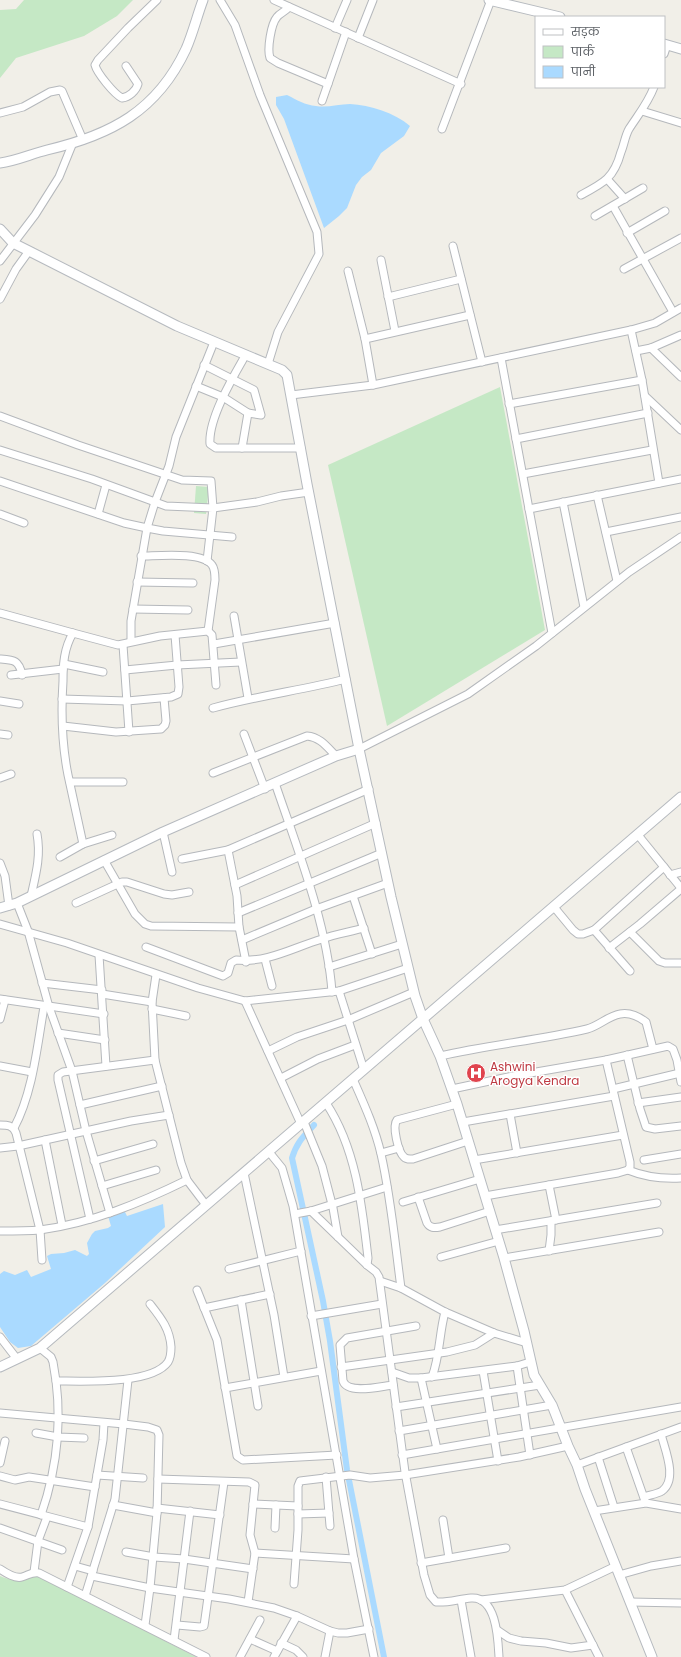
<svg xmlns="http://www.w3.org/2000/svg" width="681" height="1657" viewBox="0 0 681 1657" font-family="Poppins,'Noto Sans Devanagari',sans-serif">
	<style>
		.green { fill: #c5e8c5 }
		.water { fill: #aadaff }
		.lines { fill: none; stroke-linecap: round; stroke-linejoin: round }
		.canal { stroke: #aadaff; stroke-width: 6 }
		.street-casing { stroke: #b5b8bc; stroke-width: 9 }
		.secondary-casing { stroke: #b6babf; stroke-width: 11 }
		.street { stroke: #fff; stroke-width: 7 }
		.secondary { stroke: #fff; stroke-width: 9 }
		.labels { text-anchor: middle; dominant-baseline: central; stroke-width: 3; stroke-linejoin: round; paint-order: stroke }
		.health-label { font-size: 12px; fill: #be3a42; stroke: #fff; text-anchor: start }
	</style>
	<rect width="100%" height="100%" fill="#f1efe8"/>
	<g class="green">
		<polygon points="24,0 133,0 117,16 84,36 16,58 0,78 0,10 16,9"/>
		<polygon points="500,387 545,630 387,726 328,465"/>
		<polygon points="196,486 209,487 206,514 194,513"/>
		<path d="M38,1575L196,1657H0V1576C13,1582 25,1580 38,1575Z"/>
	</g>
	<g class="water">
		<path d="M287,95C297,100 305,105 316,106C327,108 339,104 350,104C370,105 395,113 410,126L404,136L381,153L371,170L362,177L356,185L347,208L339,216L324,228L284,119L276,105V97Z"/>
		<polygon points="163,1204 165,1227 105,1283 31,1346 18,1348 10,1342 0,1327 0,1274 4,1271 15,1275 27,1270 31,1277 51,1269 47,1256 51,1254 64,1253 75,1250 87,1256 89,1254 87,1243 92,1234 95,1231 108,1228 111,1226 108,1216 124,1210 127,1216"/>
	</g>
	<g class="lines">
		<path class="canal" d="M314,1125C303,1137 297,1142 292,1158L323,1301L330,1341L347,1470L384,1657"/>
		<g class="street-casing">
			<g id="street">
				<polyline points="220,0 235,25 260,95 317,232 319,254 278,332 268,364"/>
				<polyline points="274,0 461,84"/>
				<path d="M289,7C285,12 280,13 277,17C271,24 267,49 270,58L278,63L328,84"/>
				<polyline points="335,28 347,0"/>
				<polyline points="358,38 373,0"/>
				<polyline points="664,54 667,45"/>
				<path d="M126,66L138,84C136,91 129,97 122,98C114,94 97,73 95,65L98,60L128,28L157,0"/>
				<polyline points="322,101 346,32"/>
				<polyline points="642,111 681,123"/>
				<polyline points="0,113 23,107 50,92 60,90 62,91 83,140"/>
				<polyline points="442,129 491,0"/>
				<polyline points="608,180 625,199"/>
				<path d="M581,195C604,183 614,178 621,152C624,145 625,136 629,129C638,115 648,103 654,87"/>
				<polyline points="613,206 673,312"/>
				<polyline points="595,216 643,188"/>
				<polyline points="627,233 665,211"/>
				<polyline points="453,246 482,362"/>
				<polyline points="381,260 395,331"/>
				<polyline points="0,261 35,215 59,177 72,145"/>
				<polyline points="624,269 681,238"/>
				<polyline points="348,271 365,339 373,385"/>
				<polyline points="388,297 461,279"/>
				<polyline points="0,299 16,269 29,251"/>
				<polyline points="631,330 642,380 659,483"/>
				<polyline points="365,339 470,315"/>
				<polyline points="651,348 681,377"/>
				<polyline points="636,351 651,348 681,335"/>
				<path d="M245,356C233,377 208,419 210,444L216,448H301"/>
				<polyline points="501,358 552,633"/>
				<polyline points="196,386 223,397 248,413 261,415 254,390 204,365"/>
				<polyline points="291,395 373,385 631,330 655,323 681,308"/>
				<polyline points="645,396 681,430"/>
				<polyline points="509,404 642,380"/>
				<polyline points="0,416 78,445 182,480 211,481 213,508 257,502 281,496 309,492"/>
				<polyline points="516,439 648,413"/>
				<polyline points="242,448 248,413"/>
				<polyline points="0,450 92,479 166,506 213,508 207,561"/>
				<polyline points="523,474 652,450"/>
				<polyline points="0,481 124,523 147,528 155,502 169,466 176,437 214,342"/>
				<polyline points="597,495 617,581"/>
				<polyline points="563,502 584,607"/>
				<polyline points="529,509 681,479"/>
				<polyline points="0,514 24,523"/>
				<polyline points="98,514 106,485"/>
				<polyline points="606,532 681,517"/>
				<path d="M141,556C157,556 202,551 212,565C215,569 215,575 215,580L208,631"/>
				<polyline points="137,582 193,583"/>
				<polyline points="133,609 188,610"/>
				<polyline points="0,613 73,633 118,645 160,636 208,631 212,635 216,685"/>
				<polyline points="234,616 248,698"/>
				<path d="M73,633C64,648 63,664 63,681C61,712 62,745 68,775C73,798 78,821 83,844"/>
				<polyline points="131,641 131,621 147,528 163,531 232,537"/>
				<polyline points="214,644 335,623"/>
				<polyline points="123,645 129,732"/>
				<path d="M0,659C14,660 19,660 22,675"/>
				<polyline points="64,664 103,672"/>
				<polyline points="125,670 177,665 241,662"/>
				<polyline points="11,675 63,669"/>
				<polyline points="62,699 127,701 171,697 178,694 179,687 175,635"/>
				<polyline points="0,701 19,704"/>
				<path d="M213,708C257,696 302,690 346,679"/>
				<polyline points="63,726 116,732 161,729 165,725 166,721 164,698"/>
				<polyline points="0,734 8,735"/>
				<polyline points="244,734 265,789"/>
				<polyline points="359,749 468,694 536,646 629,572 681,537"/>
				<path d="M213,773L307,736C320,737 327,747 336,756"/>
				<polyline points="0,778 11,774"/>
				<polyline points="70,782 123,782"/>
				<path d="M275,783C297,848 327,923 332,992"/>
				<polyline points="163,832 172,872"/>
				<polyline points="638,835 681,888"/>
				<polyline points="228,850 237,896 239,927 246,962"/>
				<polyline points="60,857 83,844 112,835"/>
				<polyline points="182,859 228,850 369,789"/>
				<polyline points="104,860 135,914 145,924 151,926 239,927"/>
				<polyline points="0,863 5,876 9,906"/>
				<polyline points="670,875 681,872"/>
				<polyline points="235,885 376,823"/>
				<path d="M31,896C36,874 41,856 37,834"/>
				<polyline points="353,896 372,954"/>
				<polyline points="17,903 28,931 49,1007 72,1071 86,1131 110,1213"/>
				<polyline points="76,903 122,882 127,882 164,894 172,895 189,892"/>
				<polyline points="554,907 573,930 578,934 583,934 594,930 664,867"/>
				<polyline points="238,913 382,853"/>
				<polyline points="0,924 67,943 198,988 245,1001 339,991 408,968"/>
				<polyline points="594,930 630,971"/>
				<polyline points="630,932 659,961 665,963 681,963"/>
				<polyline points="242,940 316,909 388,883"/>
				<path d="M146,947L223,976L228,973L231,963L236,960C268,963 292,948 322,939C335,934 350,932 364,928"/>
				<polyline points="609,948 640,924 681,889"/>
				<polyline points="99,955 106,1066"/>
				<polyline points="265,959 272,986"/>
				<polyline points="329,967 402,944"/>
				<polyline points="156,975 152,1002 155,1060 181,1163 187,1180 206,1205"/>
				<polyline points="42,983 102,990"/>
				<polyline points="339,991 364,1070"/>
				<polyline points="102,994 152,1002"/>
				<polyline points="0,999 104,1014"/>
				<polyline points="245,1001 301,1124"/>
				<polyline points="152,1009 186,1016"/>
				<polyline points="0,1019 5,1000"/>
				<polyline points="58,1033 105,1040"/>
				<polyline points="268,1051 297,1037 348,1020 414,992"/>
				<polyline points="627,1055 640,1109 646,1127 655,1129 681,1126"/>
				<path d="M440,1056C489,1045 539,1040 587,1029C599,1026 608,1016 620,1014C630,1012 638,1016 646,1022L653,1049"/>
				<polyline points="0,1066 32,1072"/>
				<polyline points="281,1078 318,1059 355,1045"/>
				<path d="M353,1079C364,1104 375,1128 381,1154C391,1198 395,1243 401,1288"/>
				<polyline points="452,1089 513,1076 606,1060 668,1046 673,1049 677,1060 681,1082"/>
				<polyline points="613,1089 680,1073"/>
				<path d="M326,1103C356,1148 362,1205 368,1258L367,1265"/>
				<polyline points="638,1103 681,1097"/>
				<path d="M457,1104L397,1120C392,1126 398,1152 404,1157C407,1160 410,1159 413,1159L468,1141"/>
				<polyline points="80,1105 162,1086"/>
				<polyline points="510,1114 517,1153"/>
				<polyline points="304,1122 322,1166 333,1208 338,1237"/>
				<polyline points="463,1122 614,1096"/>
				<path d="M0,1125C7,1125 13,1125 16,1133L40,1230L42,1260"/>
				<path d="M14,1128C33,1092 37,1047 44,1007"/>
				<polyline points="45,1140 62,1225"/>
				<polyline points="0,1148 18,1146 131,1121 169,1115"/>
				<polyline points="269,1152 282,1168 293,1206 354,1559 374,1657"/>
				<polyline points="381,1153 399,1148"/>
				<polyline points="474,1160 623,1135"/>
				<polyline points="644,1160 681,1154"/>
				<polyline points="94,1161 153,1144"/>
				<path d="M628,1170C645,1177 663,1179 681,1178"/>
				<polyline points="244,1173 274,1315 284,1377"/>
				<polyline points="549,1185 556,1220"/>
				<polyline points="102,1186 156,1170"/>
				<polyline points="485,1196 618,1173 628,1170 630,1167 630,1162 606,1060"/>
				<path d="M418,1197L427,1223C430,1228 434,1228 440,1227L490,1211"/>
				<polyline points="403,1202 480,1179"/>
				<path d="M311,1211L367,1265L376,1272L379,1277L405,1472L424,1575L430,1595L436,1602C448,1603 459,1599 471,1598C497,1596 498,1640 499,1657"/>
				<polyline points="295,1214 311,1211 387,1187"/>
				<polyline points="90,1219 58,1080 58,1075 63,1072 155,1060"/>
				<polyline points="495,1230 657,1203"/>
				<path d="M0,1231C13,1231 27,1231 40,1230C92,1223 140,1203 187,1180"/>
				<polyline points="549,1251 551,1235 551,1221"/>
				<polyline points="441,1257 499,1241"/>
				<polyline points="504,1258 659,1232"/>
				<polyline points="229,1269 301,1251"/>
				<polyline points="380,1281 401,1288 445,1312 494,1333 527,1343"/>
				<polyline points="197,1290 217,1340 237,1456 243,1460 337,1455"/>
				<polyline points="241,1300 258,1406"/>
				<polyline points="204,1308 270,1294"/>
				<polyline points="311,1316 382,1304"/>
				<polyline points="0,1337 17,1359"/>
				<path d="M40,1348L51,1357L53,1362C63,1414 58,1466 41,1515"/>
				<polyline points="517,1366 530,1455"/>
				<polyline points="341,1367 447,1352 475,1345 494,1333"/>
				<polyline points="483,1371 498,1461"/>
				<polyline points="392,1372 409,1378 421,1378 517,1366 530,1362"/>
				<path d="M432,1377C440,1356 439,1334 445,1312"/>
				<polyline points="421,1378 437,1449"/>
				<path d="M56,1381C82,1381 152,1385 168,1362C171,1357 171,1352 171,1347C170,1329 161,1318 150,1304"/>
				<path d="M393,1385C382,1386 348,1395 343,1381L340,1345L347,1338L416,1326"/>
				<polyline points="225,1388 321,1371"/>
				<polyline points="396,1407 540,1385"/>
				<polyline points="0,1413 124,1424 148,1427 157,1430 159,1435 157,1513 150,1588 145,1625"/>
				<polyline points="399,1431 552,1405"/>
				<polyline points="36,1433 58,1437 84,1438"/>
				<polyline points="626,1447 645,1501"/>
				<polyline points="402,1455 681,1407"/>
				<polyline points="598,1457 614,1507"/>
				<polyline points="0,1463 5,1441"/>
				<polyline points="577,1465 681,1427"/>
				<polyline points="97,1475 143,1478"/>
				<polyline points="0,1476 15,1480 29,1477 95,1487"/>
				<polyline points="326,1477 330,1526"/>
				<polyline points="158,1479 249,1482 255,1485 250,1535 255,1553 248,1602"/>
				<path d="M644,1497C650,1495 657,1494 662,1491C678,1479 665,1450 661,1434"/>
				<polyline points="0,1504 88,1527"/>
				<polyline points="253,1504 298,1506"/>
				<polyline points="113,1505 157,1513"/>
				<polyline points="157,1508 220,1515"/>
				<polyline points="594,1511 646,1503 681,1509"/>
				<polyline points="298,1514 329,1513"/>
				<polyline points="443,1520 449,1558"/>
				<polyline points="0,1528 62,1550"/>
				<polyline points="275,1528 276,1505"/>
				<polyline points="126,1552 154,1557 184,1559 253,1569"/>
				<polyline points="255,1553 354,1559"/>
				<polyline points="421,1563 506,1548"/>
				<polyline points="75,1566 93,1571"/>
				<path d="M0,1569C6,1573 15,1579 22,1577C29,1575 31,1572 39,1573L206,1657"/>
				<polyline points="34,1572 38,1541 47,1517"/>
				<polyline points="619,1575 651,1566 681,1561"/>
				<polyline points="92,1576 150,1588 229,1599 274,1608 297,1616 330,1631 338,1633 347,1633 369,1629"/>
				<polyline points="294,1584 298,1530 298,1486 300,1481 350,1475 370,1478 405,1475 519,1457 568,1446"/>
				<polyline points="67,1587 88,1527 103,1440 104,1423"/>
				<polyline points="565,1590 599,1657"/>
				<polyline points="85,1596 115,1499 128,1380"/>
				<polyline points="461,1600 471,1657"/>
				<polyline points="481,1600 565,1590 616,1566"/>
				<polyline points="630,1602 681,1603"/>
				<polyline points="177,1625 200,1627 204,1626 224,1482"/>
				<polyline points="497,1630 509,1638 521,1641 546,1643 571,1648 593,1645"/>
				<polyline points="250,1639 277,1651"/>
				<polyline points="174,1640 190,1511"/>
				<polyline points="281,1643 296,1650 303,1657"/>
				<polyline points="240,1657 260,1620"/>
				<polyline points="274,1657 297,1616"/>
				<polyline points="325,1657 330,1631"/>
			</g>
		</g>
		<g class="secondary-casing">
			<g id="secondary">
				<polyline points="489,0 560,17"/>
				<polyline points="664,44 681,49"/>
				<path d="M0,163C16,161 31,154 47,150C111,135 157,111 186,49C193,33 197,16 203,0"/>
				<polyline points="0,229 13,243 29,251 177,326 282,370 287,375 307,484 359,749 391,897 415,996 423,1019 440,1056 457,1104 504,1258 524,1331 534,1375 552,1405 568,1446 577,1465 585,1489 652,1657"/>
				<polyline points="0,908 17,903 163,832 336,756 359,749"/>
				<polyline points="0,1367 40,1348 681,797"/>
			</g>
		</g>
		<use href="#street" class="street"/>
		<use href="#secondary" class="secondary"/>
	</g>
	<defs>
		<g id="hospital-disc" transform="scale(1)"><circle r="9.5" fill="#e0444e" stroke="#fff"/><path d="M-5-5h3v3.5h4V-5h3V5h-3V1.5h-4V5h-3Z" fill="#fff"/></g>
	</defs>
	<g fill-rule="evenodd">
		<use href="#hospital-disc" x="476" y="1073"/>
	</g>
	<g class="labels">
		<g class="health-label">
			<text x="490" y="1066">Ashwini<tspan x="490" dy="14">Arogya Kendra</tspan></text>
		</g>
	</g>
	<rect x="535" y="16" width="130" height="72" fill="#ffffff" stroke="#bfc1c3"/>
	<rect x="543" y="29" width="20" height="6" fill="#ffffff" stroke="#bfc1c3"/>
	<text x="571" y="36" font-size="12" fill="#5f6368">सड़क</text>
	<rect x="543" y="46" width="20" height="12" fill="#c5e8c5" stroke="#bfc1c3"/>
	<text x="571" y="56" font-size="12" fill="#5f6368">पार्क</text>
	<rect x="543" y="66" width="20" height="12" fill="#aadaff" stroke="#bfc1c3"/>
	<text x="571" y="76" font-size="12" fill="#5f6368">पानी</text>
</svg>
